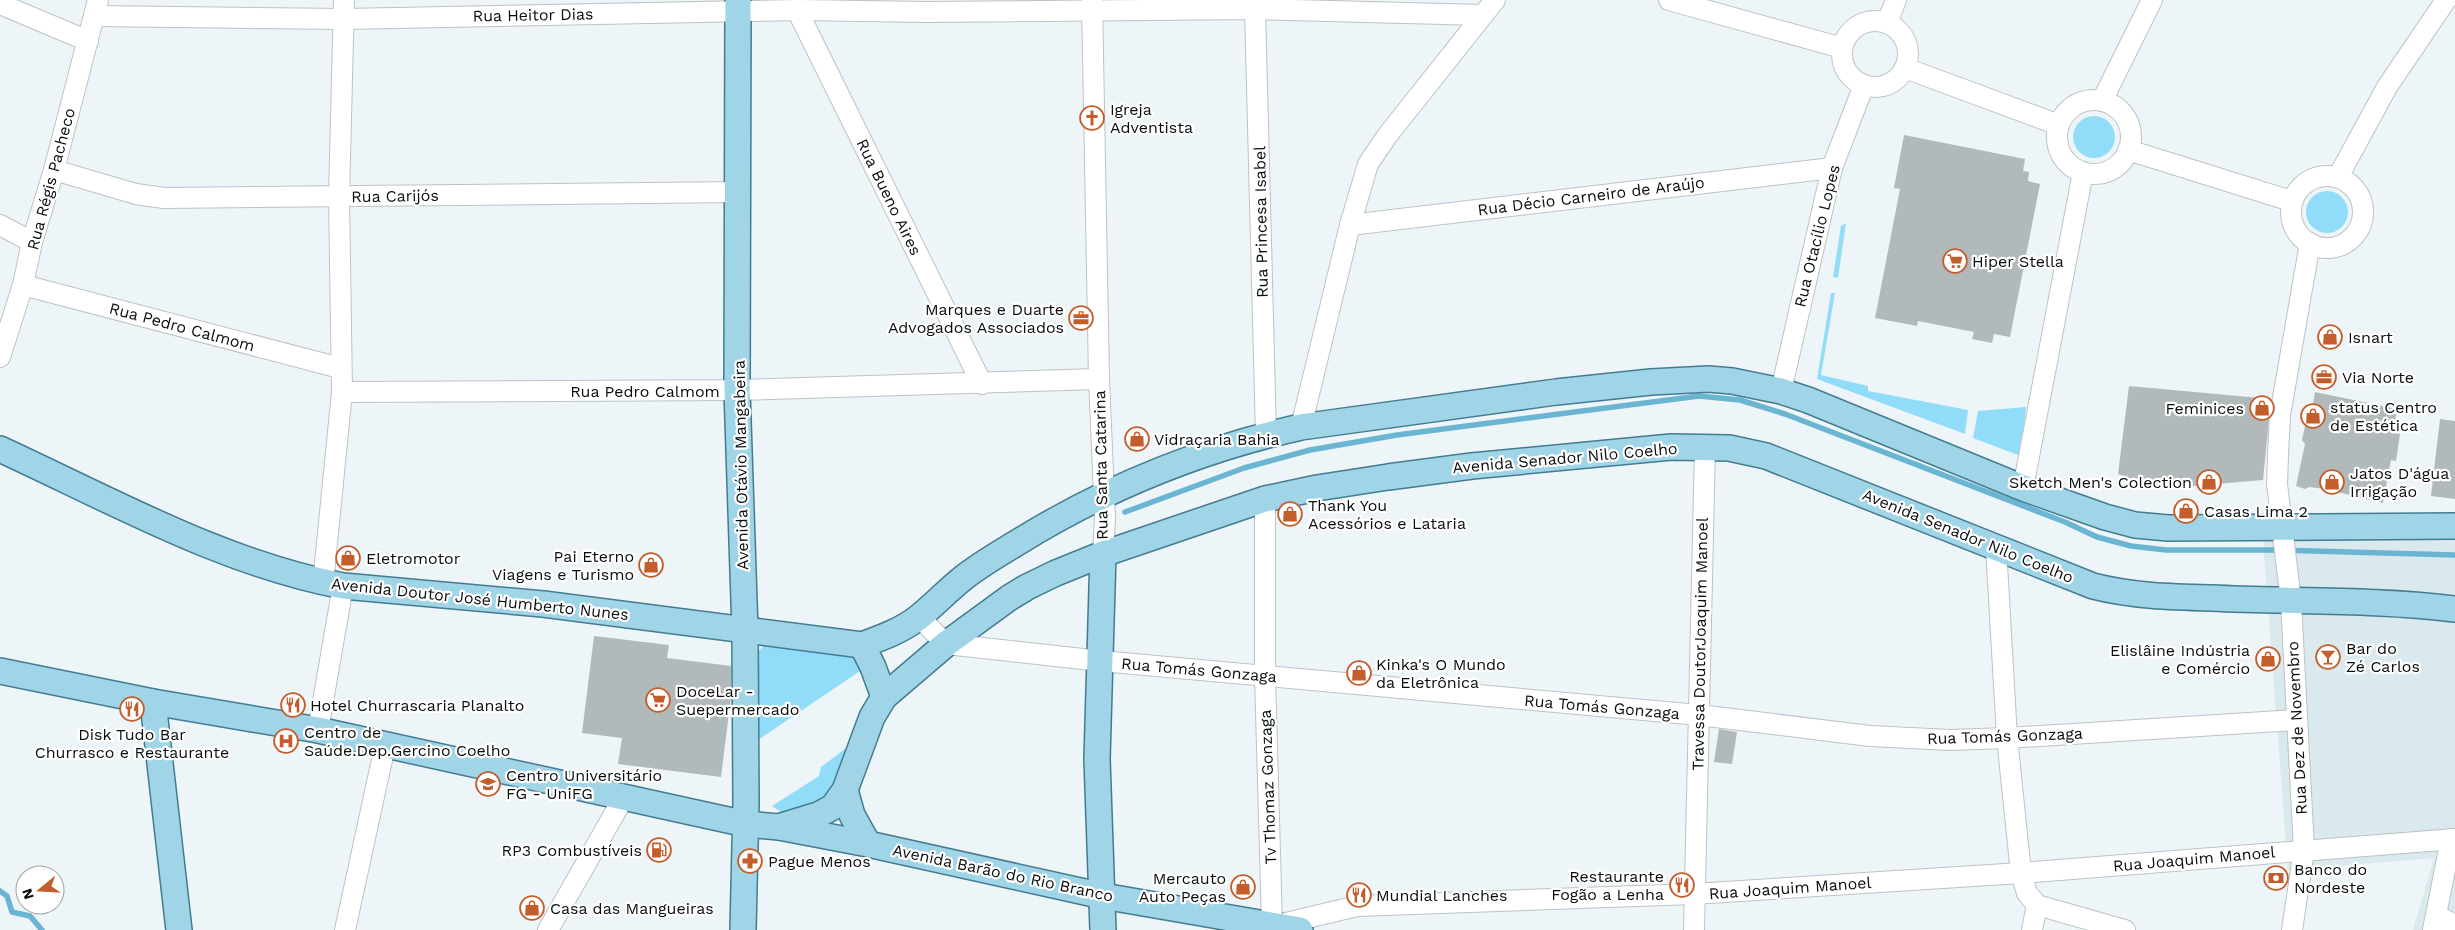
<svg xmlns="http://www.w3.org/2000/svg" width="2455" height="930" viewBox="0 0 2455 930" font-family="'Work Sans',sans-serif">
	<style>
		.built { fill: #d9e9ee }
		.green { fill: #91dcf9 }
		.lines { fill: none; stroke-linecap: round; stroke-linejoin: round }
		.stream { stroke: #69b5d2; stroke-width: 5.5 }
		.building { fill: #b2b9bb }
		.minor-casing { stroke: #bcc3c6; stroke-width: 22 }
		.major-casing { stroke: #437c90; stroke-width: 28 }
		.minor { stroke: #fff; stroke-width: 20 }
		.major { stroke: #a0d4e7; stroke-width: 25 }
		.labels { text-anchor: middle; dominant-baseline: central; stroke-width: 4.5; stroke-linejoin: round; paint-order: stroke }
		.street-label { font-size: 16px; fill: #0a0d0d; stroke: #fff }
		.poi-label { font-size: 16px; fill: #0a0d0d; stroke: #fff; text-anchor: start }
	</style>
	<rect width="100%" height="100%" fill="#eef5f8"/>
	<polygon class="built" points="2261,515 2455,523 2455,930 2413,930 2434,858 2288,870"/>
	<g class="green">
		<circle cx="2094" cy="137" r="21"/>
		<circle cx="2327" cy="212" r="21"/>
		<polygon points="1846,223 1838,278 1833,277 1841,226"/>
		<polygon points="1831,293 1835,293 1821,375 1868,386 1868,391 1968,410 1965,434 1817,379"/>
		<polygon points="2026,407 2022,443 2018,455 1973,438 1978,411"/>
		<polygon points="765,644 854,652 860,671 758,740 759,651"/>
		<polygon points="845,749 838,795 800,817 781,812 772,806 819,776 821,767"/>
	</g>
	<g class="lines">
		<g class="stream">
			<polyline points="1125,512 1244,468 1310,450 1397,435 1699,396 1740,400 1785,414 2065,522 2097,537 2131,546 2166,550 2278,550 2455,555"/>
			<polyline points="0,891 7,896 12,912 30,916 42,930"/>
		</g>
	</g>
	<g class="building">
		<polygon points="1904,135 2025,159 2023,171 2029,172 2028,181 2040,184 2010,337 1994,334 1992,343 1972,339 1974,332 1918,321 1917,326 1875,318 1900,189 1894,188"/>
		<polygon points="2129,386 2271,399 2263,480 2159,489 2118,474"/>
		<polygon points="2315,392 2397,409 2393,433 2400,434 2396,461 2391,460 2383,503 2325,489 2309,487 2305,489 2296,486 2305,444 2302,440 2307,417 2311,416"/>
		<polygon points="2440,419 2455,421 2455,499 2431,496"/>
		<polygon points="594,636 669,645 667,658 731,666 731,697 721,777 618,764 622,738 582,733"/>
		<polygon points="1719,729 1737,732 1732,764 1714,762"/>
	</g>
	<g class="lines">
		<g class="minor-casing">
			<g id="minor">
				<polyline points="1092,0 1099,379 1105,519 1103,554"/>
				<polyline points="1669,0 1842,48"/>
				<polyline points="0,4 88,41"/>
				<polyline points="1255,9 1266,435"/>
				<polyline points="797,10 982,384"/>
				<polyline points="94,16 344,19 797,10 927,12 1255,9 1482,15"/>
				<circle cx="1875" cy="54" r="33"/>
				<polyline points="1887,23 1896,0"/>
				<polyline points="1905,68 2059,125"/>
				<circle cx="2094" cy="137" r="37"/>
				<polyline points="2102,101 2152,0"/>
				<polyline points="2128,150 2291,201"/>
				<polyline points="54,170 136,194 164,198 740,192"/>
				<circle cx="2327" cy="212" r="36"/>
				<polyline points="2338,177 2387,87 2446,0"/>
				<polyline points="0,225 32,242"/>
				<polyline points="1350,225 1832,168"/>
				<polyline points="23,285 340,368"/>
				<polyline points="0,357 23,285 32,242 54,170 98,0"/>
				<polyline points="1781,391 1832,168 1864,85"/>
				<polyline points="342,392 737,390 1099,379"/>
				<polyline points="1301,427 1350,225 1368,164 1387,136 1495,0"/>
				<polyline points="2023,488 2083,172"/>
				<polyline points="1265,499 1265,676 1272,925"/>
				<polyline points="1996,547 2007,738 2021,873 2027,893 2037,905 2125,930"/>
				<polyline points="323,583 342,392 339,197 344,0"/>
				<polyline points="919,617 946,644 1101,661 1699,715 1870,736 1950,740 2007,738 2297,720"/>
				<polyline points="318,730 343,586"/>
				<polyline points="2437,916 2455,925"/>
				<polyline points="1278,925 1357,906 1693,894 2021,873 2455,839"/>
				<polyline points="345,930 385,746"/>
				<polyline points="548,930 624,797"/>
				<polyline points="1694,930 1705,447"/>
				<polyline points="2032,930 2037,905"/>
				<polyline points="2292,930 2304,850 2291,602 2277,484 2278,455 2280,415 2310,243"/>
				<polyline points="2433,930 2451,839"/>
			</g>
		</g>
		<g class="major-casing">
			<g id="major">
				<polyline points="738,0 737,390 745,631 746,803 743,930"/>
				<path d="M0,449C111,500 222,563 343,586L543,604L862,645C881,638 903,630 919,617C934,605 947,591 962,579C978,566 997,555 1015,544C1105,488 1198,450 1301,427L1556,392L1651,382L1708,379L1732,381L1781,391L1808,400L2023,488L2105,517L2135,525L2168,528L2455,526"/>
				<polyline points="1103,554 1097,759 1103,930"/>
				<polyline points="862,645 873,667 884,697"/>
				<polyline points="0,671 153,702 318,730 746,824 779,827 868,844 1103,896 1300,930"/>
				<polyline points="153,702 179,930"/>
				<polyline points="845,790 852,815 868,844"/>
				<path d="M779,827L818,815L833,807L845,790L872,717L884,697L946,644L1009,598L1027,587L1056,573L1103,554L1265,499L1317,488L1388,477L1472,466L1671,447L1729,448L1766,456L2093,586C2132,596 2171,597 2211,598C2292,602 2374,599 2455,609"/>
			</g>
		</g>
		<use href="#minor" class="minor"/>
		<use href="#major" class="major"/>
	</g>
	<defs>
		<g id="church-ring" transform="scale(1.25)"><circle r="9.5" fill="#fff" stroke="#c35e2c" stroke-width="1.5"/><path d="M-1.2-6h2.4v3.5h3.3v2.4h-3.3V6h-2.4V-.1h-3.3v-2.4h3.3Z" fill="#c35e2c"/></g>
		<g id="supermarket-ring" transform="scale(1.25)"><circle r="9.5" fill="#fff" stroke="#c35e2c" stroke-width="1.5"/><path d="M-6-5.5h2.5l.6 2H6L4.5 2H-2.5L-4.4-4H-6ZM-1.5 3.2a1.3 1.3 0 1 0 .1 0ZM3 3.2a1.3 1.3 0 1 0 .1 0Z" fill="#c35e2c"/></g>
		<g id="office-ring" transform="scale(1.25)"><circle r="9.5" fill="#fff" stroke="#c35e2c" stroke-width="1.5"/><path d="M-6-3h4V-5.5h4V-3h4V5H-6ZM-1-4.5V-3h2v-1.5ZM-6 0V1H6V0Z" fill="#c35e2c"/></g>
		<g id="shop-ring" transform="scale(1.25)"><circle r="9.5" fill="#fff" stroke="#c35e2c" stroke-width="1.5"/><path d="M-5-2.5h2.3a2.7 3.5 0 0 1 5.4 0H5L5.5 6h-11ZM-1.5-2.5h3a1.5 2.3 0 0 0-3 0Z" fill="#c35e2c"/></g>
		<g id="bar-ring" transform="scale(1.25)"><circle r="9.5" fill="#fff" stroke="#c35e2c" stroke-width="1.5"/><path d="M-6-5H6L.8 .8V4.5H3.5V6h-7V4.5H-.8V.8Z" fill="#c35e2c"/></g>
		<g id="restaurant-ring" transform="scale(1.25)"><circle r="9.5" fill="#fff" stroke="#c35e2c" stroke-width="1.5"/><path d="M-5-6h1v4h1v-4h1v4h1v-4h1v5L-1.5 .5V6h-2V.5L-5-1ZM5-6V6H3V1.5H1.5Q1.5-4 5-6Z" fill="#c35e2c"/></g>
		<g id="hospital-ring" transform="scale(1.25)"><circle r="9.5" fill="#fff" stroke="#c35e2c" stroke-width="1.5"/><path d="M-5-5h3v3.5h4V-5h3V5h-3V1.5h-4V5h-3Z" fill="#c35e2c"/></g>
		<g id="university-ring" transform="scale(1.25)"><circle r="9.5" fill="#fff" stroke="#c35e2c" stroke-width="1.5"/><path d="M0-5L7-2L0 1L-7-2ZM-4 1L0 2.5L4 1V4Q0 6-4 4Z" fill="#c35e2c"/></g>
		<g id="fuel-ring" transform="scale(1.25)"><circle r="9.5" fill="#fff" stroke="#c35e2c" stroke-width="1.5"/><path d="M-5.5-6h7V0h2V4h1.3V-2.5L3-4.5l.8-.8L6-3V5H2.5V1h-1V6h-7ZM-4.2-4.7v3.2H.2V-4.7Z" fill="#c35e2c"/></g>
		<g id="pharmacy-ring" transform="scale(1.25)"><circle r="9.5" fill="#fff" stroke="#c35e2c" stroke-width="1.5"/><path d="M-2-6h4v4h4v4h-4v4h-4v-4h-4v-4h4Z" fill="#c35e2c"/></g>
		<g id="bank-ring" transform="scale(1.25)"><circle r="9.5" fill="#fff" stroke="#c35e2c" stroke-width="1.5"/><path d="M-6-4H6V4H-6ZM0-2.3a2.3 2.3 0 1 0 0 4.6a2.3 2.3 0 1 0 0-4.6Z" fill="#c35e2c"/></g>
	</defs>
	<g fill-rule="evenodd">
		<use href="#church-ring" x="1092" y="118"/>
		<use href="#supermarket-ring" x="1955" y="261"/>
		<use href="#office-ring" x="1081" y="318"/>
		<use href="#shop-ring" x="2330" y="337"/>
		<use href="#office-ring" x="2324" y="377"/>
		<use href="#shop-ring" x="2262" y="408"/>
		<use href="#shop-ring" x="2313" y="416"/>
		<use href="#shop-ring" x="1137" y="439"/>
		<use href="#shop-ring" x="2209" y="482"/>
		<use href="#shop-ring" x="2332" y="482"/>
		<use href="#shop-ring" x="2186" y="511"/>
		<use href="#shop-ring" x="1290" y="514"/>
		<use href="#shop-ring" x="348" y="558"/>
		<use href="#shop-ring" x="651" y="565"/>
		<use href="#bar-ring" x="2328" y="657"/>
		<use href="#shop-ring" x="2268" y="659"/>
		<use href="#shop-ring" x="1359" y="673"/>
		<use href="#supermarket-ring" x="658" y="700"/>
		<use href="#restaurant-ring" x="293" y="705"/>
		<use href="#restaurant-ring" x="132" y="709"/>
		<use href="#hospital-ring" x="286" y="741"/>
		<use href="#university-ring" x="488" y="784"/>
		<use href="#fuel-ring" x="659" y="850"/>
		<use href="#pharmacy-ring" x="750" y="861"/>
		<use href="#bank-ring" x="2276" y="878"/>
		<use href="#restaurant-ring" x="1682" y="885"/>
		<use href="#shop-ring" x="1243" y="887"/>
		<use href="#restaurant-ring" x="1359" y="895"/>
		<use href="#shop-ring" x="532" y="908"/>
	</g>
	<g class="labels">
		<g class="street-label">
			<text transform="translate(533 15) rotate(-1)">Rua Heitor Dias</text>
			<text transform="translate(51 179) rotate(-75)">Rua Régis Pacheco</text>
			<text transform="translate(395 196) rotate(-1)">Rua Carijós</text>
			<text transform="translate(1591 196) rotate(-7)">Rua Décio Carneiro de Araújo</text>
			<text transform="translate(889 197) rotate(64)">Rua Bueno Aires</text>
			<text transform="translate(1261 222) rotate(-91)">Rua Princesa Isabel</text>
			<text transform="translate(1817 236) rotate(-76)">Rua Otacílio Lopes</text>
			<text transform="translate(182 327) rotate(15)">Rua Pedro Calmom</text>
			<text x="645" y="391">Rua Pedro Calmom</text>
			<text transform="translate(1565 458) rotate(-5)">Avenida Senador Nilo Coelho</text>
			<text transform="translate(741 465) rotate(-91)">Avenida Otávio Mangabeira</text>
			<text transform="translate(1101 465) rotate(-91)">Rua Santa Catarina</text>
			<text transform="translate(1968 536) rotate(22)">Avenida Senador Nilo Coelho</text>
			<text transform="translate(480 599) rotate(6)">Avenida Doutor José Humberto Nunes</text>
			<text transform="translate(1700 644) rotate(-89)">Travessa DoutorJoaquim Manoel</text>
			<text transform="translate(1199 670) rotate(5)">Rua Tomás Gonzaga</text>
			<text transform="translate(1602 707) rotate(5)">Rua Tomás Gonzaga</text>
			<text transform="translate(2297 728) rotate(-93)">Rua Dez de Novembro</text>
			<text transform="translate(2005 736) rotate(-2)">Rua Tomás Gonzaga</text>
			<text transform="translate(1268 787) rotate(-92)">Tv Thomaz Gonzaga</text>
			<text transform="translate(2194 859) rotate(-5)">Rua Joaquim Manoel</text>
			<text transform="translate(1003 873) rotate(12)">Avenida Barão do Rio Branco</text>
			<text transform="translate(1790 888) rotate(-4)">Rua Joaquim Manoel</text>
		</g>
		<g class="poi-label">
			<text x="1110" y="109">Igreja<tspan x="1110" dy="18">Adventista</tspan></text>
			<text x="1972" y="261">Hiper Stella</text>
			<text x="1064" y="309" text-anchor="end">Marques e Duarte<tspan x="1064" dy="18">Advogados Associados</tspan></text>
			<text x="2348" y="337">Isnart</text>
			<text x="2342" y="377">Via Norte</text>
			<text x="2330" y="407">status Centro<tspan x="2330" dy="18">de Estética</tspan></text>
			<text x="2244" y="408" text-anchor="end">Feminices</text>
			<text x="1154" y="439">Vidraçaria Bahia</text>
			<text x="2350" y="473">Jatos D'água<tspan x="2350" dy="18">Irrigação</tspan></text>
			<text x="2192" y="482" text-anchor="end">Sketch Men's Colection</text>
			<text x="1308" y="505">Thank You<tspan x="1308" dy="18">Acessórios e Lataria</tspan></text>
			<text x="2204" y="511">Casas Lima 2</text>
			<text x="634" y="556" text-anchor="end">Pai Eterno<tspan x="634" dy="18">Viagens e Turismo</tspan></text>
			<text x="366" y="558">Eletromotor</text>
			<text x="2346" y="648">Bar do<tspan x="2346" dy="18">Zé Carlos</tspan></text>
			<text x="2250" y="650" text-anchor="end">Elislâine Indústria<tspan x="2250" dy="18">e Comércio</tspan></text>
			<text x="1376" y="664">Kinka's O Mundo<tspan x="1376" dy="18">da Eletrônica</tspan></text>
			<text x="676" y="691">DoceLar -<tspan x="676" dy="18">Suepermercado</tspan></text>
			<text x="310" y="705">Hotel Churrascaria Planalto</text>
			<text x="304" y="732">Centro de<tspan x="304" dy="18">Saúde.Dep.Gercino Coelho</tspan></text>
			<text x="132" y="734" text-anchor="middle">Disk Tudo Bar<tspan x="132" dy="18">Churrasco e Restaurante</tspan></text>
			<text x="506" y="775">Centro Universitário<tspan x="506" dy="18">FG - UniFG</tspan></text>
			<text x="642" y="850" text-anchor="end">RP3 Combustíveis</text>
			<text x="768" y="861">Pague Menos</text>
			<text x="2294" y="869">Banco do<tspan x="2294" dy="18">Nordeste</tspan></text>
			<text x="1664" y="876" text-anchor="end">Restaurante<tspan x="1664" dy="18">Fogão a Lenha</tspan></text>
			<text x="1226" y="878" text-anchor="end">Mercauto<tspan x="1226" dy="18">Auto Peças</tspan></text>
			<text x="1376" y="895">Mundial Lanches</text>
			<text x="550" y="908">Casa das Mangueiras</text>
		</g>
	</g>
	<g transform="translate(40 890) rotate(252)"><circle r="24" fill="#ffffff" stroke="#9d9e9e"/>
	<path d="M0-4L9 19L0 12L-9 19Z" fill="#c35e2c"/>
	<text y="-8" font-size="14" font-weight="bold" text-anchor="middle" fill="#0a0d0d">N</text>
	</g>
</svg>
